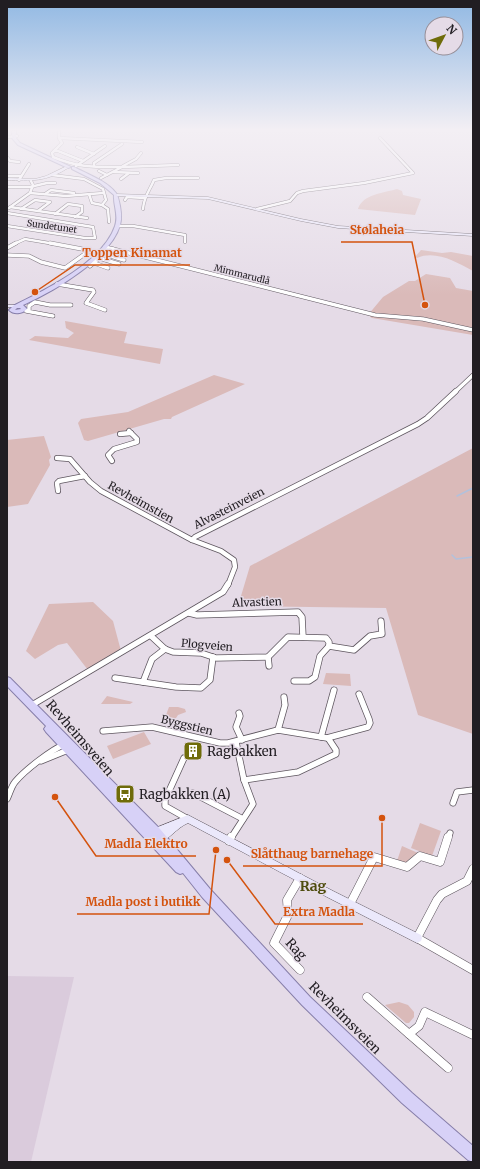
<svg xmlns="http://www.w3.org/2000/svg" width="480" height="1169" viewBox="0 0 480 1169" font-family="Merriweather,serif">
	<style>
		.built { fill: #dacbdc }
		.green { fill: #dabab9 }
		.lines { fill: none; stroke-linecap: round; stroke-linejoin: round }
		.stream { stroke: #b2c1dc; stroke-width: 1.5 }
		.street-far4-casing { stroke: #5e565f; stroke-width: 3.5 }
		.street-far3-casing { stroke: #5e565f; stroke-width: 4.5 }
		.street-far2-casing { stroke: #5e565f; stroke-width: 6 }
		.street-far1-casing { stroke: #5e565f; stroke-width: 7 }
		.street-casing { stroke: #5e565f; stroke-width: 9 }
		.secondary-casing { stroke: #5e565f; stroke-width: 1 }
		.primary-casing { stroke: #867ea9; stroke-width: 2 }
		.street-far4 { stroke: #fff; stroke-width: 2.5 }
		.street-far3 { stroke: #fff; stroke-width: 3.5 }
		.street-far2 { stroke: #fff; stroke-width: 4.5 }
		.street-far1 { stroke: #fff; stroke-width: 5.5 }
		.street { stroke: #fff; stroke-width: 8 }
		.secondary { fill: #ebe8fb; fill-rule: evenodd }
		.primary { fill: #d7d1f7; fill-rule: evenodd }
		.labels { text-anchor: middle; dominant-baseline: central; stroke-width: 3; stroke-linejoin: round; paint-order: stroke }
		.far-street-label { font-size: 9px; fill: #211d22; stroke: #e5dbe7 }
		.street-label { font-size: 11px; fill: #211d22; stroke: #e5dbe7 }
		.near-street-label { font-size: 13px; fill: #211d22; stroke: #e5dbe7 }
		.near-poi-label { font-size: 13px; fill: #211d22; stroke: #e5dbe7; text-anchor: start }
		.near-neighbourhood-label { font-size: 14px; font-weight: bold; fill: #4e4c0e; stroke: #e5dbe7 }
		.leader { fill: none; stroke: #d4530e; stroke-width: 1.5 }
		.callout-dot { fill: #d4530e; stroke: #e5dbe7; stroke-width: 1.5 }
		.callout-label { font-size: 12px; text-anchor: middle; font-weight: bold; fill: #d4530e; stroke: #e5dbe7; stroke-width: 3; stroke-linejoin: round; paint-order: stroke }
	</style>
	<rect width="100%" height="100%" fill="#e5dbe7"/>
	<polygon class="built" points="7,976 74,977 31,1162 7,1162"/>
	<g class="green">
		<path d="M397,189L402,191L403,195L421,199L415,215L358,209C363,194 383,193 397,189Z"/>
		<path d="M421,250L442,253L451,252L473,256V271C456,262 436,250 417,258L415,257Z"/>
		<polygon points="426,274 450,278 456,288 473,291 473,335 372,318 368,315 383,297 409,281 415,281"/>
		<polygon points="65,321 127,332 124,343 163,349 160,364 29,340 35,336 68,338 74,333 66,328"/>
		<polygon points="214,375 245,384 172,417 171,419 164,419 88,441 84,440 78,423 81,419 128,412"/>
		<polygon points="44,436 51,457 49,460 50,465 28,504 7,507 7,440"/>
		<polygon points="473,448 473,734 418,715 386,608 238,606 250,566"/>
		<polygon points="93,602 113,621 121,651 88,670 67,643 58,645 35,659 26,651 49,604"/>
		<polygon points="326,673 350,674 351,686 323,684"/>
		<polygon points="107,696 133,702 130,704 101,704"/>
		<polygon points="169,707 178,707 185,709 186,712 178,715 176,718 163,723"/>
		<polygon points="144,732 151,744 113,759 107,746"/>
		<polygon points="420,823 441,831 432,856 411,848"/>
		<polygon points="402,846 418,853 408,863 397,861"/>
		<polygon points="399,1002 408,1005 414,1012 414,1017 409,1023 406,1023 385,1005"/>
	</g>
	<g class="lines">
		<g class="stream">
			<polyline points="457,496 473,488"/>
			<polyline points="452,555 456,559 473,557"/>
		</g>
		<g class="street-far4-casing">
			<g id="street-far4">
				<path d="M59,131V138L62,143L52,153L53,157C80,168 93,167 122,167L101,178"/>
				<polyline points="7,137 17,136"/>
				<polyline points="59,138 142,142"/>
				<polyline points="77,147 94,154"/>
				<polyline points="54,151 58,151 83,161"/>
				<polyline points="7,157 10,161 19,162"/>
				<polyline points="76,166 105,146"/>
				<polyline points="94,166 94,163 122,144"/>
				<polyline points="123,166 136,159 141,153"/>
				<polyline points="122,167 178,165"/>
				<polyline points="99,171 107,175"/>
				<polyline points="113,172 138,173"/>
				<polyline points="52,175 84,179 103,189 106,200 102,205 108,209 109,222"/>
				<polyline points="9,176 21,176"/>
				<polyline points="121,179 129,173"/>
				<polyline points="19,180 29,164"/>
				<polyline points="7,187 30,187 47,183 55,183"/>
				<polyline points="30,193 66,196 103,193"/>
				<polyline points="45,194 51,190 74,193"/>
				<polyline points="89,194 92,203 102,205"/>
				<polyline points="125,200 127,197 144,198"/>
				<polyline points="10,207 87,218"/>
				<polyline points="9,208 30,193 33,185 31,181"/>
				<polyline points="21,209 35,200 50,202 38,211"/>
				<path d="M143,209C144,196 149,192 154,180L166,178H198"/>
				<polyline points="257,209 290,201 297,193 303,191 364,183 413,173 380,138"/>
				<polyline points="7,213 93,227 95,238 85,238 7,226"/>
				<polyline points="55,214 68,204 82,206 82,212 75,217"/>
				<polyline points="118,226 133,226 185,235 185,242"/>
				<polyline points="14,244 25,239 55,244"/>
			</g>
		</g>
		<g class="street-far3-casing">
			<g id="street-far3">
				<polyline points="50,243 82,249"/>
				<polyline points="105,247 375,315 423,319 473,330"/>
				<polyline points="7,248 16,243"/>
				<polyline points="104,254 124,260"/>
				<polyline points="7,255 29,256 41,262 65,268 89,251"/>
				<polyline points="99,258 119,264"/>
				<polyline points="94,263 108,268"/>
				<polyline points="90,266 104,254 113,249"/>
				<polyline points="57,284 93,290 94,292 86,303 105,310"/>
				<polyline points="53,316 26,311 29,310 29,306 35,302 50,305 71,305"/>
				<polyline points="455,392 473,375"/>
			</g>
		</g>
		<g class="street-far2-casing">
			<g id="street-far2">
				<polyline points="120,434 131,433"/>
				<polyline points="57,458 70,459 90,482 101,491 192,540"/>
				<polyline points="112,461 108,455 114,449 137,442 137,439 129,431"/>
				<polyline points="58,491 57,483 59,481 85,476"/>
				<polyline points="228,585 235,567 234,560 221,551 192,540 195,537 418,424 427,418 456,391"/>
			</g>
		</g>
		<g class="street-far1-casing">
			<g id="street-far1">
				<polyline points="189,613 197,615 298,612 302,617 303,637"/>
				<polyline points="151,636 165,649 173,652 201,653 216,658 268,657 288,637 326,638 329,642 329,646"/>
				<polyline points="329,646 354,650 370,636 382,634 381,621"/>
				<polyline points="268,657 269,666"/>
				<polyline points="115,678 176,687 201,688 210,680 213,657"/>
				<polyline points="294,681 309,681 315,677 320,656 329,646"/>
				<polyline points="143,682 152,659 165,649"/>
				<polyline points="32,705 223,592 228,584"/>
				<polyline points="239,713 240,716 236,727 242,740"/>
				<polyline points="278,730 285,705 284,697"/>
				<polyline points="103,731 152,727 220,743 228,743 278,730 327,738 368,727 370,723 369,719 359,694"/>
				<polyline points="321,737 334,690"/>
				<polyline points="184,758 165,800 165,806 188,819"/>
				<polyline points="41,761 68,750 69,747"/>
				<polyline points="244,780 298,772 336,754 336,750 328,738"/>
				<polyline points="193,793 243,819"/>
				<path d="M7,799C10,793 11,787 15,782C25,770 51,750 65,744"/>
				<polyline points="453,803 457,792 473,790"/>
				<polyline points="231,838 253,804 244,780 236,742"/>
				<polyline points="448,838 450,833"/>
			</g>
		</g>
		<g class="street-casing">
			<g id="street">
				<polyline points="229,841 231,837"/>
				<polyline points="473,869 467,881 442,894 437,900 417,938 473,970"/>
				<polyline points="300,878 287,900 288,915 274,943 300,970"/>
				<polyline points="350,904 374,857 407,867 420,856 440,862 448,837"/>
				<polyline points="367,997 409,1034 419,1026 425,1012 473,1035"/>
				<polyline points="409,1034 448,1068"/>
			</g>
		</g>
		<g class="secondary-casing">
			<g id="secondary">
				<path d="M65,167L68,168C46,182 31,181 7,180V178L35,179L46,176Z"/>
				<polygon points="116,194 208,197 301,219 338,226 473,234 473,236 338,228 301,221 208,199 115,196 114,195"/>
				<polygon points="7,305 16,305 18,306 16,307 7,307"/>
				<path d="M188,815L333,891L421,935L422,938L421,941L417,943L413,941L327,897L188,823C176,828 170,840 157,843L154,842L149,836L153,829Z"/>
			</g>
		</g>
		<g class="primary-casing">
			<g id="primary">
				<polygon points="12,131 16,131 16,138 20,143 71,167 68,168 18,145 12,138"/>
				<path d="M72,167H74C87,174 107,181 116,193C118,196 119,201 120,206C121,212 122,218 120,225C111,258 53,292 23,305L27,309C22,314 14,315 9,310L13,306C45,290 103,262 115,226C119,215 113,205 114,195L100,183L72,169ZM17,308H20L21,309L15,310Z"/>
				<polygon points="7,677 10,678 160,829 210,889 310,997 412,1093 473,1146 473,1162 468,1160 402,1103 302,1005 202,897 183,873 180,874 176,872 46,732 44,729 46,726 7,686"/>
			</g>
		</g>
		<use href="#street-far4" class="street-far4"/>
		<use href="#street-far3" class="street-far3"/>
		<use href="#street-far2" class="street-far2"/>
		<use href="#street-far1" class="street-far1"/>
		<use href="#street" class="street"/>
		<use href="#secondary" class="secondary"/>
		<use href="#primary" class="primary"/>
	</g>
	<linearGradient id="sky" x2="0" y2="1"><stop stop-color="#92b9e3"/><stop offset="0.44" stop-color="#f3eff4"/><stop offset="1" stop-color="#f3eff4" stop-opacity="0"/></linearGradient>
	<rect width="480" height="295" fill="url(#sky)"/>
	<defs>
		<g id="building-square" transform="scale(1)"><rect x="-9" y="-9" width="18" height="18" rx="4" fill="#6f6c0a" stroke="#e5dbe7"/><path d="M-4-6H4V6H1V3H-1V6H-4ZM-2.5-4.3h1.7v1.8h-1.7ZM.8-4.3h1.7v1.8H.8ZM-2.5-1h1.7V.8h-1.7ZM.8-1h1.7V.8H.8Z" fill="#fff"/></g>
		<g id="bus-square" transform="scale(1)"><rect x="-9" y="-9" width="18" height="18" rx="4" fill="#6f6c0a" stroke="#e5dbe7"/><path d="M-5-6H5V4H4V6H2V4H-2V6H-4V4H-5ZM-3.5-4V0h7V-4ZM-3.5 1.2v1.5H-2V1.2ZM2 1.2v1.5H3.5V1.2Z" fill="#fff"/></g>
	</defs>
	<g fill-rule="evenodd">
		<use href="#building-square" x="193" y="751"/>
		<use href="#bus-square" x="125" y="794"/>
	</g>
	<g class="labels">
		<g class="far-street-label">
			<text transform="translate(52 226) rotate(8)">Sundetunet</text>
			<text transform="translate(242 274) rotate(14)">Mimmarudlå</text>
		</g>
		<g class="street-label">
			<text transform="translate(141 502) rotate(29)">Revheimstien</text>
			<text transform="translate(229 508) rotate(-27)">Alvasteinveien</text>
			<text transform="translate(257 602) rotate(-2)">Alvastien</text>
			<text transform="translate(207 645) rotate(5)">Plogveien</text>
			<text transform="translate(187 725) rotate(14)">Byggstien</text>
		</g>
		<g class="near-street-label">
			<text transform="translate(80 738) rotate(49)">Revheimsveien</text>
			<text transform="translate(296 949) rotate(48)">Rag</text>
			<text transform="translate(345 1018) rotate(45)">Revheimsveien</text>
		</g>
		<g class="near-poi-label">
			<text x="207" y="751">Ragbakken</text>
			<text x="139" y="794">Ragbakken (A)</text>
		</g>
		<g class="near-neighbourhood-label">
			<text x="313" y="886">Rag</text>
		</g>
	</g>
	<path class="leader" d="M425 305L412 242H341M35 292L75 265H190M55 797L96 856H196M382 818L382 866H243M216 850L209 914H77M227 860L275 924H363"/>
	<g class="callout-dot">
		<circle cx="425" cy="305" r="4"/>
		<circle cx="35" cy="292" r="4"/>
		<circle cx="55" cy="797" r="4"/>
		<circle cx="382" cy="818" r="4"/>
		<circle cx="216" cy="850" r="4"/>
		<circle cx="227" cy="860" r="4"/>
	</g>
	<g class="callout-label">
		<text x="377" y="234">Stølaheia</text>
		<text x="132" y="257">Toppen Kinamat</text>
		<text x="146" y="848">Madla Elektro</text>
		<text x="312" y="858">Slåtthaug barnehage</text>
		<text x="143" y="906">Madla post i butikk</text>
		<text x="319" y="916">Extra Madla</text>
	</g>
	<rect width="480" height="1169" fill="none" stroke="#211d22" stroke-width="16"/>
	<g transform="translate(444 36) rotate(49)"><circle r="19" fill="#e5dbe7" stroke="#978f98"/>
	<path d="M0-3L7 15L0 10L-7 15Z" fill="#6f6c0a"/>
	<text y="-6" font-size="11" font-weight="bold" text-anchor="middle" fill="#211d22">N</text>
	</g>
</svg>
